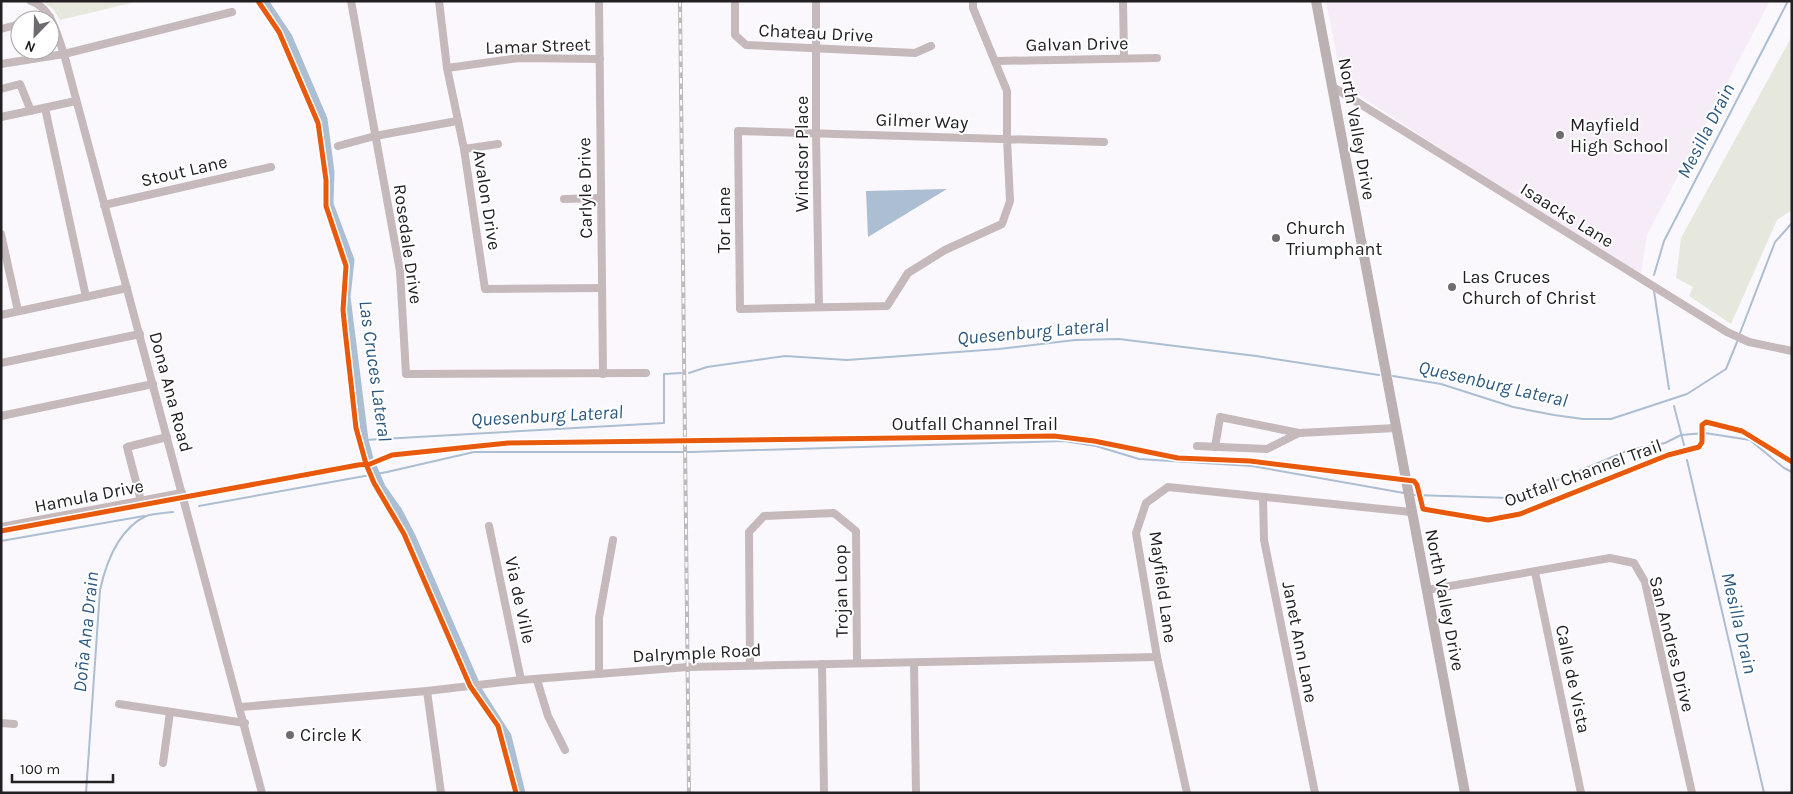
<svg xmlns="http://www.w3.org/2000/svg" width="1793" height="794" viewBox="0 0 1793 794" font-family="Karla,sans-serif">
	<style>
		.education { fill: #f6ecf8 }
		.green { fill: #e6e7dd }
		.water { fill: #abbed2 }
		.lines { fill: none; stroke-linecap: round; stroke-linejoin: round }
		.stream { stroke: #abbed2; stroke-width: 2 }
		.canal { stroke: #abbed2; stroke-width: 7 }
		.minor { stroke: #c5b9bb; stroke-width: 8 }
		.major { stroke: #bcb1b2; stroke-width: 10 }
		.rail-casing { stroke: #c0b9bc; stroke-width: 4 }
		.rail { stroke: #fff; stroke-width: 2; stroke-dasharray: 5.5; stroke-linecap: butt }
		.cycleway-casing { stroke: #fff; stroke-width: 8 }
		.cycleway { stroke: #e8590c; stroke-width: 5 }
		.poi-dot { fill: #6e6c6f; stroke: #fff; stroke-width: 2 }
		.labels { text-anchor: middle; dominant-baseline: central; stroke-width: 4; stroke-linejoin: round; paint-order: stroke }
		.street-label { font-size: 18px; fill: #222023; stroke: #fff }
		.poi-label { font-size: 18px; fill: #222023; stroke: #fff; text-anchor: start }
		.water-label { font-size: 19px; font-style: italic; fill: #2c597f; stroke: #fff }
	</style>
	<rect width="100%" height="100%" fill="#fbf8fd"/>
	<polygon class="education" points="1326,1 1770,1 1647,235 1641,274 1500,187 1342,84"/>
	<g class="green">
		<polygon points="42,1 139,1 60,20 53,9"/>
		<polygon points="1792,36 1792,210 1777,220 1731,324 1689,296 1693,287 1676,278 1681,238"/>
	</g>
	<polygon class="water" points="947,189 868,237 866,191"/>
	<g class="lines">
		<g class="stream">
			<polyline points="1654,275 1664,241 1788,1"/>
			<polyline points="1654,291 1669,389"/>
			<polyline points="1740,333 1775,242 1792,223"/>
			<polyline points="689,373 707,367 785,356 847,360 999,349 1075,340 1119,339 1256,356 1379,375"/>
			<polyline points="1393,376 1441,384 1513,407 1554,415 1583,419 1611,419 1687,394 1726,369 1737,342"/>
			<polyline points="1674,406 1684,445"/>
			<polyline points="365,440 664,423 664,374 681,373"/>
			<polyline points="1687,460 1764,793"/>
			<polyline points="1414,495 1509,498 1546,485 1629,450 1665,443 1681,435 1705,433 1750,440 1784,468 1792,472"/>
			<polyline points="199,506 387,472 474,452 691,452 1064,441 1096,446 1139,459 1252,466 1404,493"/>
			<polyline points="1,541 144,516"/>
			<path d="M86,793L100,590C106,563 119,529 146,516C154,513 165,513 173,512"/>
		</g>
		<g class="canal">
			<polyline points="265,1 289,37 324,119 331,172 330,204 351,260 347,297 365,440 370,459 382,487 399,511 412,536 475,681"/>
			<polyline points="478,689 508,736 522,793"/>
		</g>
		<g class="minor">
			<path d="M31,1C52,8 57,35 64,54L262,793"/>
			<polyline points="351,1 400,271 406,374 646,373"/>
			<polyline points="439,1 447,68 464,149 485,289 602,288"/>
			<polyline points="599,1 603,374"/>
			<polyline points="735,1 735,35 746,45 915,53 931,46"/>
			<polyline points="816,1 816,133 819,307"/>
			<polyline points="973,1 973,8 1007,91 1007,139 1010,201 1002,224 945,250 908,273 887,306 740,309 738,131 1104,142"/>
			<polyline points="1123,1 1124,58"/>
			<polyline points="38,20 50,17"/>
			<polyline points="1,29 20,24"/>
			<polyline points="997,61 1157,58"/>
			<polyline points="1,64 64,54 232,12"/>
			<polyline points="447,68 519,58 600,59"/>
			<polyline points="1333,87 1727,332 1749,342 1792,351"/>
			<polyline points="1,89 20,84 31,111"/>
			<polyline points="45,108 86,297"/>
			<polyline points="1,117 76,101"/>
			<polyline points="338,146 375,136 457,121"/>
			<polyline points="464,149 498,144"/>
			<polyline points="564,199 600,198"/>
			<polyline points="104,205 271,167"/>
			<polyline points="1,234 18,311"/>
			<polyline points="1,315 127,288"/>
			<polyline points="1,363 140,334"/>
			<polyline points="1,416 153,384"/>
			<polyline points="1197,446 1267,449 1299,433 1396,428"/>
			<polyline points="1215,447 1220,417 1299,433"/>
			<polyline points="1263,497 1264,540 1315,793"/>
			<polyline points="141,501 127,447 167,437"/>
			<polyline points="489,526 521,680"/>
			<polyline points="1,527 182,493"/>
			<polyline points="1535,572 1581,793"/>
			<polyline points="1427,590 1610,558 1634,563 1645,582 1692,793"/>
			<polyline points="914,663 916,793"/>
			<polyline points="822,664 824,793"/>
			<polyline points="750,665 749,532 764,516 834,513 856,531 857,663"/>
			<polyline points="599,674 599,618 613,540"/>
			<polyline points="537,680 548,716 565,750"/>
			<polyline points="427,691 441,793"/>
			<polyline points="119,704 245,723"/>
			<polyline points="241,707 427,691 521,680 688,667 1157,657"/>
			<polyline points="1,723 14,724"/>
			<polyline points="163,763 170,712"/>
			<polyline points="1187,793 1157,657 1136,533 1146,503 1168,487 1411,512"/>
		</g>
		<polyline class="major" points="1316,1 1465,793"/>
		<g class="rail-casing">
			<polyline id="rail" points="680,1 689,793"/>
		</g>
		<use href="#rail" class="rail"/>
		<g class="cycleway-casing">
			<g id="cycleway">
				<polyline points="258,1 279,32 318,123 326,180 326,206 346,266 343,310 345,330 356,428 366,464 374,483 404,534 470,686 498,726 516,793"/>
				<polyline points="1,531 358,465 370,464 392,455 508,443 1054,436 1094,441 1178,458 1250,461 1414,481 1417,485 1423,509 1488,520 1520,514 1668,455 1699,447 1702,442 1702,425 1706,422 1742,431 1792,462"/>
			</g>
		</g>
		<use href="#cycleway" class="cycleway"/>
	</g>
	<g class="poi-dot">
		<circle cx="1560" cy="135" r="5"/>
		<circle cx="1276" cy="238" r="5"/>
		<circle cx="1452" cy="287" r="5"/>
		<circle cx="290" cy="735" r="5"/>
	</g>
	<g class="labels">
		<g class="street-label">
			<text transform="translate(816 33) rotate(3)">Chateau Drive</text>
			<text transform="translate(1077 44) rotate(-1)">Galvan Drive</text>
			<text transform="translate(538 46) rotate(-2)">Lamar Street</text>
			<text transform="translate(922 121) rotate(2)">Gilmer Way</text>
			<text transform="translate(1357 129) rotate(80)">North Valley Drive</text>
			<text transform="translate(802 154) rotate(-90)">Windsor Place</text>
			<text transform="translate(184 171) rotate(-13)">Stout Lane</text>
			<text transform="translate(585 188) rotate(-91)">Carlyle Drive</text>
			<text transform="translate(487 200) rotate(81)">Avalon Drive</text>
			<text transform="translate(1567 215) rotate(32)">Isaacks Lane</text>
			<text transform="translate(724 220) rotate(-90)">Tor Lane</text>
			<text transform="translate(408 244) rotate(82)">Rosedale Drive</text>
			<text transform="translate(171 392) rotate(75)">Dona Ana Road</text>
			<text x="975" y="424">Outfall Channel Trail</text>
			<text transform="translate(1583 473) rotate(-20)">Outfall Channel Trail</text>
			<text transform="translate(89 496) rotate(-11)">Hamula Drive</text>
			<text transform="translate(1163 587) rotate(82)">Mayfield Lane</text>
			<text transform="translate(841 591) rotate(-91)">Trojan Loop</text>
			<text transform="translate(520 600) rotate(78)">Via de Ville</text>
			<text transform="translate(1445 600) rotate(79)">North Valley Drive</text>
			<text transform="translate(1300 642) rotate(79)">Janet Ann Lane</text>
			<text transform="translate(1672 644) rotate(76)">San Andres Drive</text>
			<text transform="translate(697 653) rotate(-3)">Dalrymple Road</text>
			<text transform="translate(1573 679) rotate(78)">Calle de Vista</text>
		</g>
		<g class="poi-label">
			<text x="1570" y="125">Mayfield<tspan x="1570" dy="21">High School</tspan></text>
			<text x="1286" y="228">Church<tspan x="1286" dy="21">Triumphant</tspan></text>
			<text x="1462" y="277">Las Cruces<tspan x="1462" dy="21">Church of Christ</tspan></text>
			<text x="300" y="735">Circle K</text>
		</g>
		<g class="water-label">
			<text transform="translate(1706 131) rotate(-63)">Mesilla Drain</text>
			<text transform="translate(1033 332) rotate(-5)">Quesenburg Lateral</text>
			<text transform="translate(375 371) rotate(82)">Las Cruces Lateral</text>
			<text transform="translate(1493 384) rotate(13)">Quesenburg Lateral</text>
			<text transform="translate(547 416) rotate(-3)">Quesenburg Lateral</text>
			<text transform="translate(1739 623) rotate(77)">Mesilla Drain</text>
			<text transform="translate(86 632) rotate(-84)">Doña Ana Drain</text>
		</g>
	</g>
	<rect width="1793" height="794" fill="none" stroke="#222023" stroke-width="5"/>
	<g transform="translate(35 35) rotate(203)"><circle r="24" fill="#ffffff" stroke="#a7a6a7"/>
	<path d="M0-4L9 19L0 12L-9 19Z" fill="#6e6c6f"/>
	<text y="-8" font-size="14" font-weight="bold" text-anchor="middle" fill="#222023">N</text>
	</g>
	<path d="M12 774v8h101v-8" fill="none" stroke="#222023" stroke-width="2.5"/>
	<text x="20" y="774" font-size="15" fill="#222023" stroke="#ffffff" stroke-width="4" paint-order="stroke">100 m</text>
</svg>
